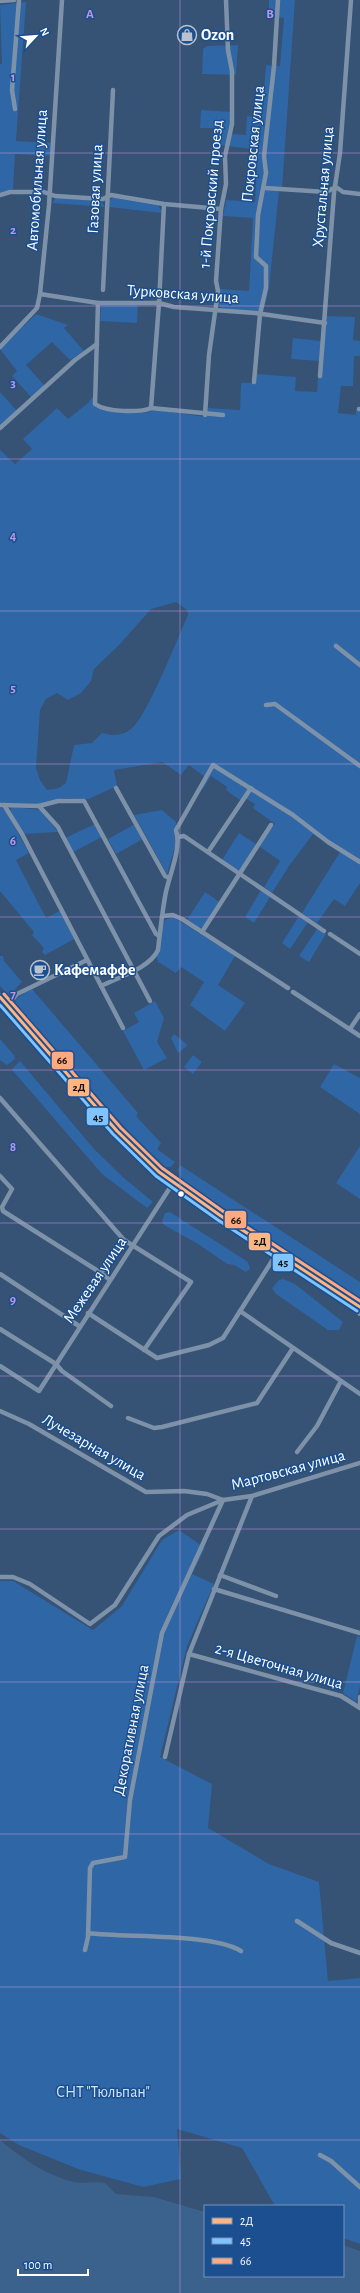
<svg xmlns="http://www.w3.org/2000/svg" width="360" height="2293" viewBox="0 0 360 2293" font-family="'Alegreya Sans',sans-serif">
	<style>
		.green { fill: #2f66a5; fill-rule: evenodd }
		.water { fill: #3b618d }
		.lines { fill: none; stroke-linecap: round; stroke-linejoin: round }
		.minor { stroke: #7d92a8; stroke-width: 4.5 }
		.tertiary { stroke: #7d92a8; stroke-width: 6 }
		.primary { stroke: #7d8ea7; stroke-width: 7 }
		.bus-1-casing { stroke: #1b4f8f; stroke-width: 6 }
		.bus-2-casing { stroke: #1b4f8f; stroke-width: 6 }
		.bus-3-casing { stroke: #1b4f8f; stroke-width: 6 }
		.bus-1 { stroke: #ffb580; stroke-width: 3 }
		.bus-2 { stroke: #80c4ff; stroke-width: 3 }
		.bus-3 { stroke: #ffa980; stroke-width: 3 }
		.grid { fill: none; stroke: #bd96df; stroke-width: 1; stroke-opacity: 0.55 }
		.bus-dot { fill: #fff; stroke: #1b4f8f; stroke-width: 1.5 }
		.labels { text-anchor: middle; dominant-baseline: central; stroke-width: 3; stroke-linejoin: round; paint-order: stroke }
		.poi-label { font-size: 16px; font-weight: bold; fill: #fff; stroke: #1b4f8f; text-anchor: start }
		.street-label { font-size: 16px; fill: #fff; stroke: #1b4f8f }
		.park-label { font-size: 16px; fill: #cfe3fa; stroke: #1b4f8f }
		.grid-label { font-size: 13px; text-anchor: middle; font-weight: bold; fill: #bd96df; stroke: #1b4f8f; stroke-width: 3; stroke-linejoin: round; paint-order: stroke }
		.line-badge { stroke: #1b4f8f; stroke-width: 1.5 }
		.pale-badge-label { font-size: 11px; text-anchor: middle; font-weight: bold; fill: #111 }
	</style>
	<rect width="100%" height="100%" fill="#365274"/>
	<g class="green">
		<polygon points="269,0 295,0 282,189 279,191 269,288 263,313 221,308 218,304 219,289 249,291 253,218 223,216 226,200 255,202 258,150 213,144 214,128 200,128 201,110 233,112 232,134 246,135 247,116 262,118 266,65 280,66 284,18 269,16"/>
		<polygon points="26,2 16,141 51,143 50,156 15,154 13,189 0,193 0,64 2,64 0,5"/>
		<polygon points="238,45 236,75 202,74 203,49 207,46"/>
		<polygon points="114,197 158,204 162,213 109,207 110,200"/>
		<polygon points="56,198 101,201 105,207 52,203"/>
		<polygon points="138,303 137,323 100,321 101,305 104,304"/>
		<polygon points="36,314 68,325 64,328 84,351 70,360 52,342 26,365 44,385 32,398 12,376 17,371 0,349"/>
		<path d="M327,316L355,317L353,340L360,341V356H354L353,386H341L338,413L356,415V409L360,407V883L345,906L334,899L317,923L302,913L340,852L313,834L289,866L272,893L264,887L280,861L259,846L275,824L253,808L255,804L245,798L240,800L226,790L227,787L211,776L203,789L200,787L205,777L189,765L181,775L162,762L114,770L117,786L89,799L64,798L39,804L0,803V450L15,464L32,449L23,439L57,408L68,419L88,403L94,395L95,406L99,409L142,413L156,410L206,417L208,408L240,410L241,383H256L257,374L296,377L295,391L317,392L319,361L291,359L293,338L321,341L326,326ZM176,602L187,610L188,615C178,637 147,717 131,729C122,736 114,736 102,733L92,743L74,745L66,783L59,788L47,790L40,780L36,768L40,710L46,699L57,693L68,700L81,693L91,681L94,669L120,644L151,609Z"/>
		<polygon points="0,392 17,411 0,427"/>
		<polygon points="0,807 6,811 29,853 16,860 46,918 60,911 74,939 45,955 42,952 44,948 32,935 34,932 0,891"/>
		<polygon points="12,807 41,810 58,832 23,834 10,810"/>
		<polygon points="162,810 176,822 175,847 167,874 134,815"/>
		<polygon points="95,824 102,837 73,852 65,838"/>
		<polygon points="135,824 143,839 116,854 108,839"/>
		<polygon points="239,833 256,844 241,869 237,870 222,860"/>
		<polygon points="261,890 270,897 254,923 245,917"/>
		<polygon points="205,892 221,903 204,927 199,928 187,920"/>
		<polygon points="299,916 308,922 290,949 282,943"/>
		<path d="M173,917L235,956L218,985L245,1003L225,1031L190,1005L204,982L181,967L176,973L158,962L157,957C163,945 160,932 165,920Z"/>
		<polygon points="317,929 326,934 309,962 299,956"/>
		<polygon points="0,956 3,956 4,961 22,982 15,989 17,991 9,996 0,986"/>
		<polygon points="32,989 138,1113 136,1116 161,1143 157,1149 175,1162 171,1167 165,1167 146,1151 16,1005 15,999"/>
		<polygon points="155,1001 164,1018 157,1042 167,1058 144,1070 123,1031 139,1022 134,1013"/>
		<polygon points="174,1034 188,1045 178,1053 171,1038"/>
		<polygon points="0,1039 14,1055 15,1059 7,1065 0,1060"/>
		<polygon points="193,1055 202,1062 193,1074 184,1067"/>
		<polygon points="20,1061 94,1149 124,1178 153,1202 147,1208 102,1174 13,1071 12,1069"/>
		<polygon points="334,1064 360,1078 360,1114 320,1087"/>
		<polygon points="360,1146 360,1199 336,1183"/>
		<polygon points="180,1165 360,1282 360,1299 182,1180 178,1170"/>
		<polygon points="170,1212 248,1262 250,1269 246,1272 234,1265 227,1264 198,1244 164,1225 162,1221 165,1213"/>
		<polygon points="283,1279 295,1284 343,1322 339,1330 328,1330 276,1294 272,1288 279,1280"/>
		<polygon points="179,1530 205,1548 192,1574 214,1584 187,1646 160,1757 212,1784 208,1828 269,1864 319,1882 328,1981 360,1978 360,2244 343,2238 343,2206 275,2206 242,2148 177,2129 181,2179 143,2187 78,2169 19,2145 0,2133 0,1581 13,1581 93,1630 122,1606 162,1540"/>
		<polygon points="357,1636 360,1637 360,1686 356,1702 343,1693"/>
	</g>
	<path class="water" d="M0,2140C22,2158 45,2175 74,2182C84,2184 95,2181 105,2183L116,2194L154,2197L205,2212V2276H343V2245L360,2251V2293H0Z"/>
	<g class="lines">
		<g class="minor">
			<polyline points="0,1 14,0"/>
			<polyline points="15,109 12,90 19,0"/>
			<polyline points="265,188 326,192 336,187 343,192 360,194"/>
			<polyline points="0,195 10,192 44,192 55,196 103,199 111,195 164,204 221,209"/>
			<polyline points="103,290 113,90"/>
			<polyline points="40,294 98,303 159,303 174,307 255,313 325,323"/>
			<path d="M98,303L95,404C106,412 140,413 151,408L223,415"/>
			<polyline points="0,347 37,308 40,294 49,205 62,0"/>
			<polyline points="320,376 334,193 340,153 351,0"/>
			<polyline points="254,382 260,314 266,288 266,266 256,257 258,215 266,173 264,156 274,66 278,0"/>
			<polyline points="151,408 159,303 164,204"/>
			<polyline points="359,409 360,409"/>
			<polyline points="205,415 209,355 218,291 216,281 221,209 226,184 225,156 232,124 232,71 228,50 226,0"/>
			<polyline points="0,428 75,360 97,344"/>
			<polyline points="336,646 360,665"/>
			<polyline points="266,705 275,704 360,766"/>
			<polyline points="116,788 165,876 169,878"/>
			<polyline points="0,805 39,806 58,801 84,801 156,934 159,936"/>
			<polyline points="4,805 22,834 123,1028"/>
			<polyline points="39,806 58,827 150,1001"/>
			<polyline points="178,837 184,836 324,931"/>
			<polyline points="208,852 251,788"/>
			<polyline points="162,916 173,915 182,919 288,988"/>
			<polyline points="202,932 271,825"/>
			<polyline points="330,934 360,954"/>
			<path d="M101,986C119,977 150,968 158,950C160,932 162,914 165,897C168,877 182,850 176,830L213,765L293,815L328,842L360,862"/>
			<polyline points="293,992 360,1036"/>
			<polyline points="7,1005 17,994 87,960"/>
			<polyline points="350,1029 360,1014"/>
			<polyline points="0,1098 124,1240 101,1273 3,1211 2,1207 12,1189 0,1176"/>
			<polyline points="124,1240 191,1282 144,1350"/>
			<polyline points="101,1273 110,1280"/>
			<polyline points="0,1274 79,1326"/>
			<polyline points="240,1311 360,1394"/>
			<polyline points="88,1313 157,1358 209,1345 223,1338 277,1253"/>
			<polyline points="0,1329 56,1364 62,1371 111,1406"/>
			<polyline points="0,1366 39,1391 173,1183"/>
			<polyline points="0,1411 29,1424 146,1492 184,1491 207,1494 223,1500"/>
			<polyline points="128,1418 154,1428 162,1427 257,1403 293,1348"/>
			<polyline points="297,1452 317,1426 341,1381"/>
			<polyline points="220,1575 276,1596"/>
			<polyline points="0,1577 13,1577 30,1584 90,1624 115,1605 159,1536 187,1515 223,1500 252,1496 360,1463"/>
			<polyline points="214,1589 360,1633"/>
			<polyline points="189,1654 341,1696 360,1708"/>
			<polyline points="360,1697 360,1708"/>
			<polyline points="165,1757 189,1654 252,1496"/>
			<polyline points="297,1921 331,1943 360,1953"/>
			<path d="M88,1933C126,1938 211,1933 241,1951"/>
			<polyline points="85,1950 88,1937 90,1868 93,1863 125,1857 130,1800 162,1633 223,1500"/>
			<polyline points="320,2155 331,2161 360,2187"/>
		</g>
		<polyline class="tertiary" points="356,1304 360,1313"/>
		<polyline class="primary" points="0,997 117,1131 159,1172 221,1216 360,1307"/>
		<g class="bus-1-casing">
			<polyline id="bus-1" points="0,997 117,1131 159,1172 221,1216 360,1307"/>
		</g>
		<g class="bus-2-casing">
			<polyline id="bus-2" points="0,1005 113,1134 156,1176 218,1220 357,1311"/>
		</g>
		<g class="bus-3-casing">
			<polyline id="bus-3" points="4,994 121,1128 162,1168 224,1212 360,1301"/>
		</g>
		<use href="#bus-1" class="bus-1"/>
		<use href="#bus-2" class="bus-2"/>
		<use href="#bus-3" class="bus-3"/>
	</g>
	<path class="grid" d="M180,0V2293M0,153H360M0,306H360M0,459H360M0,611H360M0,764H360M0,917H360M0,1070H360M0,1223H360M0,1376H360M0,1529H360M0,1682H360M0,1834H360M0,1987H360M0,2140H360"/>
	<defs>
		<g id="shop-ring" transform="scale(1)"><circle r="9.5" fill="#1b4f8f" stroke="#b9c2ce" stroke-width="1.5"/><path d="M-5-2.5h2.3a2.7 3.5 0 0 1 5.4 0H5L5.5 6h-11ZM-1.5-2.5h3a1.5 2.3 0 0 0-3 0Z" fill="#b9c2ce"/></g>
		<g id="cafe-ring" transform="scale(1)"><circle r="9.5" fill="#1b4f8f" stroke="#b9c2ce" stroke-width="1.5"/><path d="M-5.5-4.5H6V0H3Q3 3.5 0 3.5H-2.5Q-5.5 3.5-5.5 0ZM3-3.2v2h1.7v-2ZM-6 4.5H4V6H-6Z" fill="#b9c2ce"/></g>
	</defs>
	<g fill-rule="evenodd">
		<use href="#shop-ring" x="187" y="35"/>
		<use href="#cafe-ring" x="40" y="970"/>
	</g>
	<circle class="bus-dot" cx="181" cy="1194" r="3.5"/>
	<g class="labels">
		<g class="poi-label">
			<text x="201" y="35">Ozon</text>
			<text x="54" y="970">Кафемаффе</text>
		</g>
		<g class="street-label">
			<text transform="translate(253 144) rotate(-84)">Покровская улица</text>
			<text transform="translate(37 180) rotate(-86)">Автомобильная улица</text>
			<text transform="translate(323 187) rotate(-85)">Хрустальная улица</text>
			<text transform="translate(95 189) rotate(-87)">Газовая улица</text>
			<text transform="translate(211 194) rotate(-85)">1-й Покровский проезд</text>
			<text transform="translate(183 294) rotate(4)">Турковская улица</text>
			<text transform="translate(95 1280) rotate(-56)">Межевая улица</text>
			<text transform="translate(94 1447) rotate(30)">Лучезарная улица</text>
			<text transform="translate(288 1470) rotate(-15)">Мартовская улица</text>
			<text transform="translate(279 1666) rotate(16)">2-я Цветочная улица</text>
			<text transform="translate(131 1730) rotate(-79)">Декоративная улица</text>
		</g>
		<g class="park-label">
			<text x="103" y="2092">СНТ "Тюльпан"</text>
		</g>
	</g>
	<g class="grid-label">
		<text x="90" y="18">A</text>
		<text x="270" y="18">B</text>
		<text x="13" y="81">1</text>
		<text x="13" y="234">2</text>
		<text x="13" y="387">3</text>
		<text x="13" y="540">4</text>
		<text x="13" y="692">5</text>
		<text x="13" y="845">6</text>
		<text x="13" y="998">7</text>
		<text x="13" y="1151">8</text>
		<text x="13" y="1304">9</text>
	</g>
	<g class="line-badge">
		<rect x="51" y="1051" width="23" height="19" rx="4" fill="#ffa980"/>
		<rect x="67" y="1078" width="23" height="19" rx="4" fill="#ffb580"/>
		<rect x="86" y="1107" width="23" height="19" rx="4" fill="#80c4ff"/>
		<rect x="224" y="1210" width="23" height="19" rx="4" fill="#ffa980"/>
		<rect x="248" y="1232" width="23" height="19" rx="4" fill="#ffb580"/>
		<rect x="272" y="1253" width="22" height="19" rx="4" fill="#80c4ff"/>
	</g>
	<g class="pale-badge-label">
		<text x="62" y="1064">66</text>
		<text x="79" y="1091">2Д</text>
		<text x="98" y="1121">45</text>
		<text x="236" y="1224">66</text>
		<text x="260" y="1245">2Д</text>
		<text x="283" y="1266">45</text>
	</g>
	<rect x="204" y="2205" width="140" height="72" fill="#1b4f8f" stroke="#7695bc"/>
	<rect x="212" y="2218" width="20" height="6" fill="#ffb580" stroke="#7695bc"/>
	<text x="240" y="2225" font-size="12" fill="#ffffff">2Д</text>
	<rect x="212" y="2238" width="20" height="6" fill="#80c4ff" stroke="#7695bc"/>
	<text x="240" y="2245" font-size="12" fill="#ffffff">45</text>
	<rect x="212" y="2258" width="20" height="6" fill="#ffa980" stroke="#7695bc"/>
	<text x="240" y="2265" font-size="12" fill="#ffffff">66</text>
	<g transform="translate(36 36) rotate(64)" stroke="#1b4f8f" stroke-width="3" paint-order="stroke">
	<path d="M0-3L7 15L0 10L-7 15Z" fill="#ffffff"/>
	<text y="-6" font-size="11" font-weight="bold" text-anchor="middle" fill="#ffffff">N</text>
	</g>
	<path d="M18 2269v6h70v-6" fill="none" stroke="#ffffff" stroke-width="2"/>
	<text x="24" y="2269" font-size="12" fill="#ffffff" stroke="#1b4f8f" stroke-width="3" paint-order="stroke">100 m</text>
</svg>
